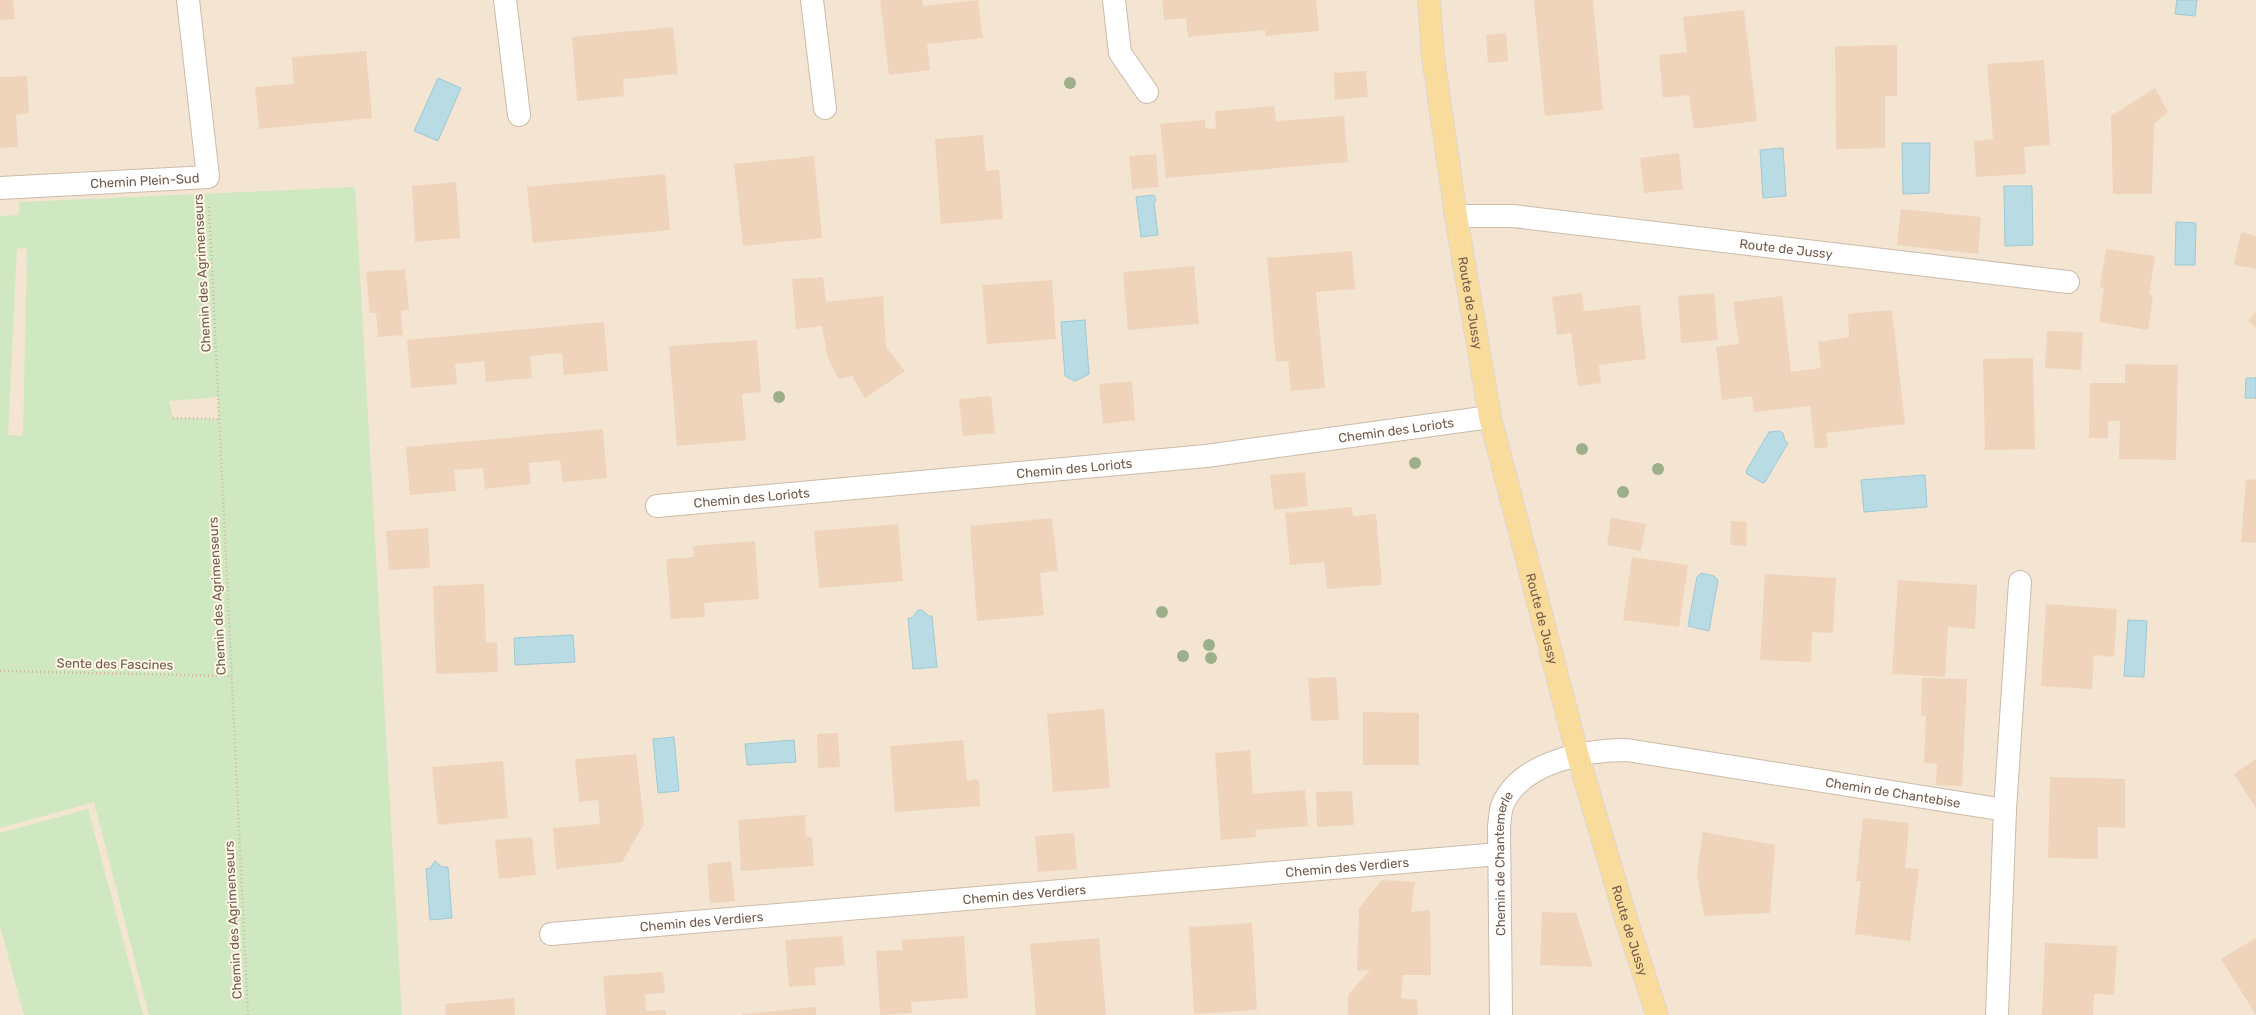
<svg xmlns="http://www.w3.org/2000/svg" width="2256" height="1015" viewBox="0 0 2256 1015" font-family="Rubik,sans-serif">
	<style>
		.residential { fill: #f3e5d1 }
		.green { fill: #cfe8c2; fill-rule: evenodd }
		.water { fill: #b8dbe4; stroke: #9ecad6 }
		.building { fill: #f0d3bb }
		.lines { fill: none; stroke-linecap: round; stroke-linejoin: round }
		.minor-casing { stroke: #cba; stroke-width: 24 }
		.major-casing { stroke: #ddd7d4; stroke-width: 24 }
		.path { stroke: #d5b69e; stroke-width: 2.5; stroke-dasharray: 1 3; stroke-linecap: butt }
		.minor { stroke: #fff; stroke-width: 22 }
		.major { stroke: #f9db9c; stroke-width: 22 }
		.tree { fill: #9caf8a }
		.labels { text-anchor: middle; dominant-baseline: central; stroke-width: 4; stroke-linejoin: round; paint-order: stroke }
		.street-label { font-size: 13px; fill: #725a4a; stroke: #fff7e8 }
	</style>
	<rect width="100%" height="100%" fill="#fbf3e2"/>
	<rect class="residential" x="0" y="0" width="2256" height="1015"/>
	<g class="green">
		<path d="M355,187L402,1015H149L94,802L0,828V216L18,215L20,202ZM17,248L27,249L23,436L8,435ZM218,397V419L173,418L169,401Z"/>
		<polygon points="88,809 143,1015 24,1015 0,926 0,833"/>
	</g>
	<g class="water">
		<polygon points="2177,0 2197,0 2195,16 2175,14"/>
		<polygon points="438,78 461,88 438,141 414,131"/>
		<polygon points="1902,143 1930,143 1929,193 1903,194"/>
		<polygon points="1783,148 1786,196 1763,198 1760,150"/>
		<polygon points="2004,186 2032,186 2033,245 2005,246"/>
		<polygon points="1154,195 1156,200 1154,203 1158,235 1141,237 1136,197"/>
		<polygon points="2176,222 2196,223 2195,265 2175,265"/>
		<polygon points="1085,320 1089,374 1078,380 1074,381 1065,376 1061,322"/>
		<polygon points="2246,378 2256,378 2256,398 2245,398"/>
		<polygon points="1779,431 1783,433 1785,441 1788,443 1765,482 1763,483 1747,474 1746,471 1769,432"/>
		<polygon points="1925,475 1927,507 1864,512 1861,480"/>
		<polygon points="1701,573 1714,576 1718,580 1709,631 1688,626 1697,577"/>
		<polygon points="918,610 922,610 929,616 932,616 937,667 913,669 908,618 912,618"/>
		<polygon points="2128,620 2147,621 2144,677 2124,676"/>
		<polygon points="573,635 575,662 515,665 514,638"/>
		<polygon points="674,737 679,791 658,793 653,739"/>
		<polygon points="794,740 796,762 747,765 745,744"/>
		<polygon points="435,861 442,867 448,867 452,918 430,920 426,869 430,868"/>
	</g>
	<g class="building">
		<polygon points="0,0 13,0 15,19 0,20"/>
		<polygon points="880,0 922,0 923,6 978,0 983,38 927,44 930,70 889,75"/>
		<polygon points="1162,0 1316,0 1319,31 1265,36 1265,30 1188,37 1186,18 1164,20"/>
		<polygon points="1534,0 1593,0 1603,110 1545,116"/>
		<polygon points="1744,10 1757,121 1694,129 1689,95 1663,98 1659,55 1687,52 1683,17"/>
		<polygon points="673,27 678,74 623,79 624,96 577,101 572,37"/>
		<polygon points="1506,33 1508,61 1488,63 1486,35"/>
		<polygon points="1897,45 1897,96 1885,96 1885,148 1836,149 1835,46"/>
		<polygon points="366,51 372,118 259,129 255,87 294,84 292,57"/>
		<polygon points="2044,60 2050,145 2024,147 2026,174 1976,177 1974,141 1993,139 1987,64"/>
		<polygon points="1366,71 1368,97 1335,100 1334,73"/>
		<polygon points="27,76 29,113 16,115 18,147 0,148 0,77"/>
		<polygon points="2155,88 2168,112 2154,124 2152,194 2113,194 2111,116"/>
		<polygon points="1274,106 1276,121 1344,116 1348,162 1166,178 1160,124 1205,120 1205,128 1216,129 1215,111"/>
		<polygon points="983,135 986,171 999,170 1003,219 941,224 935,139"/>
		<polygon points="1679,153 1683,189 1644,193 1640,158"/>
		<polygon points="1156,154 1159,187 1132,189 1129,156"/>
		<polygon points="814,156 822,238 743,246 734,164"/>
		<polygon points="665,174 670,230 533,243 527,187"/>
		<polygon points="456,182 460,238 415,242 412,186"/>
		<polygon points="1901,209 1981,217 1978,254 1897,245"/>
		<polygon points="2241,232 2256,236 2256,269 2234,265"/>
		<polygon points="2106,249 2155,256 2149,295 2153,295 2148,330 2099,322 2104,288 2100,287"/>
		<polygon points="1352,251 1355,289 1316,292 1325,388 1291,391 1288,361 1276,362 1267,258"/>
		<polygon points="1194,266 1199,324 1128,330 1123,272"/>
		<polygon points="405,269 409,310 401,311 403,335 378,337 376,313 370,313 366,272"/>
		<polygon points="823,277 826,302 883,296 886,347 905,371 865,398 852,376 839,379 828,359 822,326 796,329 792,279"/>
		<polygon points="1052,280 1056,339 987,344 982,285"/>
		<polygon points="1582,293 1584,311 1640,305 1646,359 1599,365 1601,383 1578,386 1571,333 1557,335 1552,297"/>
		<polygon points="1714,293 1718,340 1681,343 1678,296"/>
		<polygon points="1782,296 1791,372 1821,368 1818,342 1849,337 1848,314 1892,310 1905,424 1826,433 1828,447 1815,449 1810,406 1754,412 1752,396 1722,400 1716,347 1739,344 1733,302"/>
		<polygon points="2256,312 2256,328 2248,321"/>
		<polygon points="604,322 608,371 564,375 562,353 530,356 532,378 486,382 484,361 455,364 457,384 411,388 407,340"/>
		<polygon points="2047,331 2083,332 2081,370 2045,368"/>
		<polygon points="757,340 761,392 742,394 746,440 677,446 669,346"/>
		<polygon points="2033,358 2035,449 1985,450 1983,359"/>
		<polygon points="2125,364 2178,365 2176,460 2119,459 2120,421 2108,421 2108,438 2089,438 2090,383 2125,383"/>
		<polygon points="1132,381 1135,420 1103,424 1099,384"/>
		<polygon points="991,396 995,433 963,436 959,399"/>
		<polygon points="603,429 607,478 563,482 560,460 529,463 531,484 485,489 483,468 454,470 456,491 410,495 406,447"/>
		<polygon points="1305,472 1308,506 1274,510 1270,475"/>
		<polygon points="2246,479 2256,480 2256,543 2241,542"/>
		<polygon points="1352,507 1353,516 1376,514 1382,585 1327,589 1324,562 1290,565 1285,513"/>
		<polygon points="1052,518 1058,571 1040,573 1044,615 977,621 970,526"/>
		<polygon points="1611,518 1646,524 1641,551 1607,545"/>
		<polygon points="1731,521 1747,522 1746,546 1730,545"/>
		<polygon points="898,524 903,581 819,588 814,531"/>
		<polygon points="428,528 430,568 389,570 386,531"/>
		<polygon points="755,541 759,599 704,603 705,617 671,619 666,559 694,557 693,546"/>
		<polygon points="1632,557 1688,565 1679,627 1623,620"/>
		<polygon points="1765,574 1836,578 1833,633 1812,632 1811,662 1760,660"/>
		<polygon points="1898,580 1977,585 1975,629 1948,627 1945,677 1892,674"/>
		<polygon points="484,584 486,643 497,642 498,672 436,674 433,586"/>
		<polygon points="2046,604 2117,609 2114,657 2094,655 2092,689 2041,686"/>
		<polygon points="1336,677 1339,720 1311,721 1308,678"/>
		<polygon points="1922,678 1967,679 1962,786 1936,785 1937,764 1924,763 1926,716 1921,715"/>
		<polygon points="1104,709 1110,788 1053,792 1047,714"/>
		<polygon points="1363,712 1419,713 1419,765 1363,765"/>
		<polygon points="838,733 840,767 818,768 817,734"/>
		<polygon points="963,740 967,781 979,779 980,806 895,812 890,746"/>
		<polygon points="1250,750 1253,794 1305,790 1308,826 1255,830 1256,837 1221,840 1215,753"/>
		<polygon points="636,754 644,824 622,862 556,869 553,828 600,824 598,800 579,802 575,759"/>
		<polygon points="2256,759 2256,808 2234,774"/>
		<polygon points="503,761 508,818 438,825 432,767"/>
		<polygon points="2050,777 2125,779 2125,828 2098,827 2098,859 2048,858"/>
		<polygon points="1352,791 1354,825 1317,827 1316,792"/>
		<polygon points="805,815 806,837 812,837 814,866 741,871 738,820"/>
		<polygon points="1863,818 1909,823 1905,868 1919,869 1910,941 1855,934 1861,881 1856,881"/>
		<polygon points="1703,832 1775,845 1770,913 1704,916 1697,874"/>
		<polygon points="1074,833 1077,869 1038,872 1035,836"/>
		<polygon points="532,837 536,875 499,879 495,840"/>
		<polygon points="731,861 735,901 710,903 707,864"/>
		<polygon points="1382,880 1415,882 1411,912 1430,910 1431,975 1403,975 1401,998 1417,1000 1418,1015 1348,1015 1348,995 1370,970 1357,971 1359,908"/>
		<polygon points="1542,912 1576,913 1593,967 1540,965"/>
		<polygon points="1252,923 1257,1010 1194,1014 1189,927"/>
		<polygon points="842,936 845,965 814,968 816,985 789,987 785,940"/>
		<polygon points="964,936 968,998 911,1002 912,1013 880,1015 876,951 902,950 902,940"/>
		<polygon points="1099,938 1106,1015 1036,1015 1030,944"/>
		<polygon points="2256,938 2256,1015 2221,959"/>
		<polygon points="2045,943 2117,946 2114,995 2094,994 2093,1015 2042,1015"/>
		<polygon points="663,972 665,993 645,994 646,1011 666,1010 666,1015 606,1015 603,976"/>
		<polygon points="514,998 515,1015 446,1015 445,1004"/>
		<polygon points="816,1007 816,1015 743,1015 743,1014"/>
	</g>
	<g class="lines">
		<g class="minor-casing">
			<g id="minor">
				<polyline points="505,0 519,115"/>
				<polyline points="812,0 825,108"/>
				<polyline points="1114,0 1120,53 1147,92"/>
				<path id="s1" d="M0,188L208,177L188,0"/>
				<path id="s2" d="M1456,216H1513L2068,282"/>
				<path id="s3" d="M657,506L1206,456L1490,417"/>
				<polyline points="2005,810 2020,582"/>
				<path id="s4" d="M551,934L1499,854"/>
				<path id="s5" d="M1501,1015L1499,827C1500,820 1500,812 1502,806C1520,762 1585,750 1627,750L2005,810L1997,1015"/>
			</g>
		</g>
		<g class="major-casing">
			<g id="major">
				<path id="s6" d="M1429,0L1433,57L1456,216L1490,417L1578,756L1627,922L1657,1015"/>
			</g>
		</g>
		<g class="path">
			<polyline points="209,207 248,1015"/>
			<polyline points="173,418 219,419"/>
			<polyline points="0,671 231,676"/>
		</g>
		<use href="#minor" class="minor"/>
		<use href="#major" class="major"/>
	</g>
	<g class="tree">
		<circle cx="1070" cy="83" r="6"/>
		<circle cx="779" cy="397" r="6"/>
		<circle cx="1582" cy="449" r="6"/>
		<circle cx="1415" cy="463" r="6"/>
		<circle cx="1658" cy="469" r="6"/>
		<circle cx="1623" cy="492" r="6"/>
		<circle cx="1162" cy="612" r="6"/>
		<circle cx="1209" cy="645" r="6"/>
		<circle cx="1183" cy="656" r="6"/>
		<circle cx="1211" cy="658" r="6"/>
	</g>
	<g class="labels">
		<g class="street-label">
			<text stroke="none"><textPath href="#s1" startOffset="145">Chemin Plein-Sud</textPath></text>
			<text stroke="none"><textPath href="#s2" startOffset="332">Route de Jussy</textPath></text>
			<text transform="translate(202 273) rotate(-93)">Chemin des Agrimenseurs</text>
			<text stroke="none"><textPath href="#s6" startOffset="306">Route de Jussy</textPath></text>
			<text stroke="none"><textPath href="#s3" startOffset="743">Chemin des Loriots</textPath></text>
			<text stroke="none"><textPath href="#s3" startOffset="419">Chemin des Loriots</textPath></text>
			<text stroke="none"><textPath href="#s3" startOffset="95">Chemin des Loriots</textPath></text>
			<text transform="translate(217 596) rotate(-93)">Chemin des Agrimenseurs</text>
			<text stroke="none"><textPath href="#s6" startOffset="630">Route de Jussy</textPath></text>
			<text transform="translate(115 664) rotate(1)">Sente des Fascines</text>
			<text stroke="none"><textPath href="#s5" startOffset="623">Chemin de Chantebise</textPath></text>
			<text stroke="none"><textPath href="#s5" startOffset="152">Chemin de Chantemerle</textPath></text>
			<text stroke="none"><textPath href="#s4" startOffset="799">Chemin des Verdiers</textPath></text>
			<text stroke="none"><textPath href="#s4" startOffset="475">Chemin des Verdiers</textPath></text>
			<text transform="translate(233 920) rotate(-93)">Chemin des Agrimenseurs</text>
			<text stroke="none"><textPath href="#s4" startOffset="151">Chemin des Verdiers</textPath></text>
			<text stroke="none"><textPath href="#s6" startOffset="954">Route de Jussy</textPath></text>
		</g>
	</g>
</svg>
